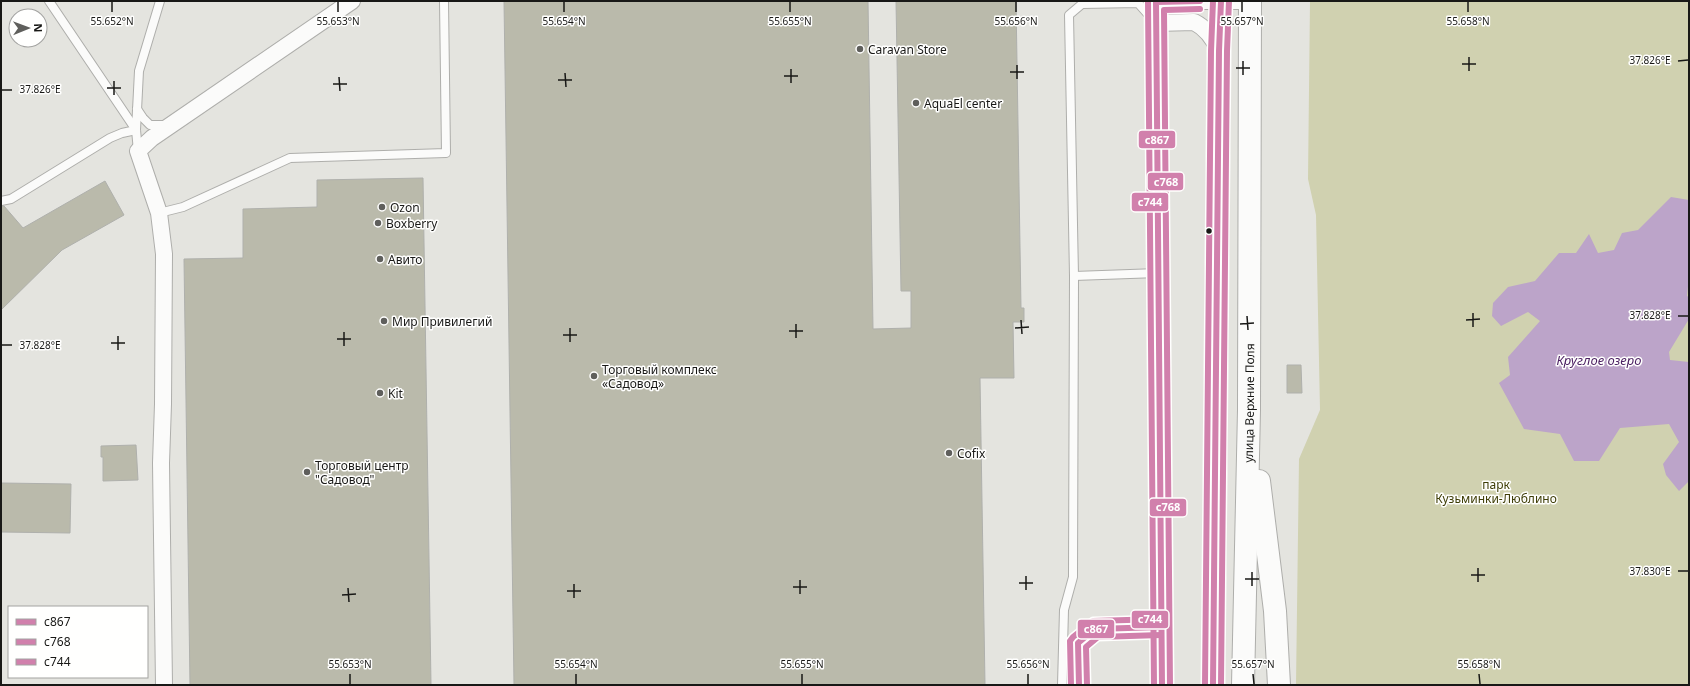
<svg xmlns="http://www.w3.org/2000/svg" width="1690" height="686" viewBox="0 0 1690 686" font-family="'Noto Sans',sans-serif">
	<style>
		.green { fill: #d0d1b0 }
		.water { fill: #bca4c9 }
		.building { fill: #babaab; stroke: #afb0ac }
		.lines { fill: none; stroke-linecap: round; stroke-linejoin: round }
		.lane-casing { stroke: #aeaeab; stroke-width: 10 }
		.street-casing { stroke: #aeaeab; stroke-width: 18 }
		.secondary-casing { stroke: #aeaeab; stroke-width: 24 }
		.lane { stroke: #fbfbfa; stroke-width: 8 }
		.street { stroke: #fbfbfa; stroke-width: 16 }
		.secondary { stroke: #fbfbfa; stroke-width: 22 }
		.bus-1-casing { stroke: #fffffe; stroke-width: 9 }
		.bus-2-casing { stroke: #fffffe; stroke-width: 9 }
		.bus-3-casing { stroke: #fffffe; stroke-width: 9 }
		.bus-1 { stroke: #d180ac; stroke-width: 6 }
		.bus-2 { stroke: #d180ac; stroke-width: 6 }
		.bus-3 { stroke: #d180ac; stroke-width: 6 }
		.ticks { fill: none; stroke: #181816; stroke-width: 1.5 }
		.poi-dot { fill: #5f5f5c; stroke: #fffffe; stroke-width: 1.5 }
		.bus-dot { fill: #181816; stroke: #fffffe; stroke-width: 1.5 }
		.labels { text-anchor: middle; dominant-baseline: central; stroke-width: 3; stroke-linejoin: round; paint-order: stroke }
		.poi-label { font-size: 12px; fill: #181816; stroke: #fffffe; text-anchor: start }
		.street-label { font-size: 12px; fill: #181816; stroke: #fffffe }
		.park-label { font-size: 12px; fill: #3e3d06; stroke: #fffffe }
		.water-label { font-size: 13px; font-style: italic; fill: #4b1f62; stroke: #fffffe }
		.ticks-label { font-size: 10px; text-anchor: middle; fill: #181816; stroke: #fffffe; stroke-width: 3; stroke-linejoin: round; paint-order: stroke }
		.line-badge { stroke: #fffffe; stroke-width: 1.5 }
		.badge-label { font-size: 11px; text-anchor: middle; font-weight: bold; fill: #fff }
	</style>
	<rect width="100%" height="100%" fill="#e4e4df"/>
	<polygon class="green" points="1310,1 1689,1 1689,685 1296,685 1299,459 1320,410 1316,215 1308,179"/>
	<polygon class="water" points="1671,197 1689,200 1689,277 1687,296 1689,297 1689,319 1669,352 1670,360 1689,362 1689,481 1679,491 1666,475 1663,464 1679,442 1669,424 1620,428 1599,461 1574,461 1560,434 1524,429 1499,383 1510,375 1508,357 1540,321 1528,312 1501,326 1492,316 1493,303 1508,287 1535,281 1559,253 1576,253 1589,234 1598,253 1614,250 1622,233 1638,230"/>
	<g class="building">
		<polygon points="504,1 868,1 873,329 911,328 911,291 901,291 896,1 1016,1 1021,308 1024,308 1024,322 1013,322 1014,378 980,378 985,685 514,685"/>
		<polygon points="423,178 431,685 190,685 184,259 243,258 243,209 317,207 317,180"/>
		<polygon points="105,181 124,215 62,250 1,310 1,206 4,206 23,228"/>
		<polygon points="1287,365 1301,365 1302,393 1287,393"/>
		<polygon points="136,445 138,480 103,481 103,457 101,457 101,446"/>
		<polygon points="1,483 71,484 70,533 1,532"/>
	</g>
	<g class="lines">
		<g class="lane-casing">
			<g id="lane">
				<polyline points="49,1 136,130"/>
				<polyline points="137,109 143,118 150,125 165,125"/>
				<polyline points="138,151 136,130 139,71 160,1"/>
				<polyline points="1,201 11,199 110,138 122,133 136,130"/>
				<polyline points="159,213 183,207 290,158 446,153 444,1"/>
				<polyline points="1074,276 1158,273"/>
				<polyline points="1062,685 1064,610 1073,577 1074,276 1069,15 1082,4 1138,3 1154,21"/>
				<polyline points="1079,685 1078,643 1095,629 1161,627"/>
			</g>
		</g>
		<g class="street-casing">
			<g id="street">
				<polyline points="1156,1 1162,685"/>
				<polyline points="1203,1 1250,1"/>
				<polyline points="1156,2 1200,1"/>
				<path d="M1156,23L1194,22C1206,28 1214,39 1219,51"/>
				<polyline points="164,685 161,463 163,404 164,254 159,213 138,151 152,138 352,1"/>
			</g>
		</g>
		<g class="secondary-casing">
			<g id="secondary">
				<polyline points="1259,481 1275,611 1279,685"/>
				<polyline points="1213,685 1219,51 1221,1"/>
				<path id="s1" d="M1243,685L1249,410L1250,1"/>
			</g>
		</g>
		<use href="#lane" class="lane"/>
		<use href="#street" class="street"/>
		<use href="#secondary" class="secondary"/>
		<g class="bus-1-casing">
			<g id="bus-1">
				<polyline points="1079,685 1078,643 1095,629 1161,627"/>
				<polyline points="1162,685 1156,2 1200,1"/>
				<polyline points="1213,685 1219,51 1221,1"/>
			</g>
		</g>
		<g class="bus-2-casing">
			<g id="bus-2">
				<polyline points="1087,685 1086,647 1098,637 1161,635"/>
				<polyline points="1170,685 1164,10 1200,9"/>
				<polyline points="1221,685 1227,51 1229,1"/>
			</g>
		</g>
		<g class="bus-3-casing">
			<g id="bus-3">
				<polyline points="1148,1 1154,685"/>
				<polyline points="1071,685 1070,641 1073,637 1093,621 1161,619"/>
				<polyline points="1205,685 1211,51 1213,1"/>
			</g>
		</g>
		<use href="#bus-1" class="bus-1"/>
		<use href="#bus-2" class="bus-2"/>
		<use href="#bus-3" class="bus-3"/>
	</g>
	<path class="ticks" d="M112,2V12M338,2V12M564,2V12M790,2V12M1016,2V12M1242,2V12M1468,2V12M1469,57V71M1243,61V75M1678,61L1688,60M1462,64H1476M1017,65V79M1236,68H1250M791,69V83M1010,72H1024M565,73L566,87M784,76H798M339,77L340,91M558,80H572M114,81V95M333,84H347M107,88H121M2,90H12M1473,313V327M1247,316L1248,330M1678,316H1688M1021,320L1022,334M1466,320L1480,319M796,324V338M1240,324L1254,323M570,328V342M1015,328L1029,327M789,331H803M344,332V346M563,335H577M118,336V350M337,339H351M111,343H125M2,345H12M1478,568V582M1678,571H1688M1252,572V586M1471,575H1485M1026,576V590M1245,579H1259M800,580V594M1019,583H1033M574,584V598M793,587H807M348,588L349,602M567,591H581M342,595L356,594M350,674V684M576,674V684M802,674V684M1028,674V684M1253,674L1254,684M1479,674L1480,684"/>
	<g class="poi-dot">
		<circle cx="860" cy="49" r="4"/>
		<circle cx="916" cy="103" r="4"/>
		<circle cx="382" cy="207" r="4"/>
		<circle cx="378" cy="223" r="4"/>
		<circle cx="380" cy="259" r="4"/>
		<circle cx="384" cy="321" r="4"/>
		<circle cx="594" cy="376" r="4"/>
		<circle cx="380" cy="393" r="4"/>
		<circle cx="949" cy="453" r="4"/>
		<circle cx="307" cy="472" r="4"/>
	</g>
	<circle class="bus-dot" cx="1209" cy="231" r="3.5"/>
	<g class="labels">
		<g class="poi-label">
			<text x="868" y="49">Caravan Store</text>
			<text x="924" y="103">AquaEl center</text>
			<text x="390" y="207">Ozon</text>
			<text x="386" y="223">Boxberry</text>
			<text x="388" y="259">Авито</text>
			<text x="392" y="321">Мир Привилегий</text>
			<text x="602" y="369">Торговый комплекс<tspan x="602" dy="14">«Садовод»</tspan></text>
			<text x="388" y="393">Kit</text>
			<text x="957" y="453">Cofix</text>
			<text x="315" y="465">Торговый центр<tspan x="315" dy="14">"Садовод"</tspan></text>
		</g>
		<g class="street-label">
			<text stroke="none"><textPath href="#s1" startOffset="282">улица Верхние Поля</textPath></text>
		</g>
		<g class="park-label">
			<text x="1496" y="484">парк<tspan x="1496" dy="14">Кузьминки-Люблино</tspan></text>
		</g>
		<g class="water-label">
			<text x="1599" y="360">Круглое озеро</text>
		</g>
	</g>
	<g class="ticks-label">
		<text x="112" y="25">55.652°N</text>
		<text x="338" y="25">55.653°N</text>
		<text x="564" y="25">55.654°N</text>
		<text x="790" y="25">55.655°N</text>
		<text x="1016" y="25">55.656°N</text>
		<text x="1242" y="25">55.657°N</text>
		<text x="1468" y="25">55.658°N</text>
		<text x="1650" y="64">37.826°E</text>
		<text x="40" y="93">37.826°E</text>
		<text x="1650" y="319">37.828°E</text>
		<text x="40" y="349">37.828°E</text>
		<text x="1650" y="575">37.830°E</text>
		<text x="350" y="668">55.653°N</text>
		<text x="576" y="668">55.654°N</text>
		<text x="802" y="668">55.655°N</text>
		<text x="1028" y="668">55.656°N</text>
		<text x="1253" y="668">55.657°N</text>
		<text x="1479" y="668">55.658°N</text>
	</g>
	<g class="line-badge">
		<rect x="1138" y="130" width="38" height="19" rx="4" fill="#d180ac"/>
		<rect x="1147" y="172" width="37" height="19" rx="4" fill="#d180ac"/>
		<rect x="1131" y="192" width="38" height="20" rx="4" fill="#d180ac"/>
		<rect x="1149" y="498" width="38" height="19" rx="4" fill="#d180ac"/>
		<rect x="1131" y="610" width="38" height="19" rx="4" fill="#d180ac"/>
		<rect x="1077" y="619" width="38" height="20" rx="4" fill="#d180ac"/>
	</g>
	<g class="badge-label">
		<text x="1157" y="144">с867</text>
		<text x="1166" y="186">с768</text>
		<text x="1150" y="206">с744</text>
		<text x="1168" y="511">с768</text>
		<text x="1150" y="623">с744</text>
		<text x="1096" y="633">с867</text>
	</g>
	<rect width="1690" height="686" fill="none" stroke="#181816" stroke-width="4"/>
	<rect x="8" y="606" width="140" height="72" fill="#fffffe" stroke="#a3a3a1"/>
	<rect x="16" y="619" width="20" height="6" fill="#d180ac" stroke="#a3a3a1"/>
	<text x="44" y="626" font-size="12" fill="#181816">с867</text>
	<rect x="16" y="639" width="20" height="6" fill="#d180ac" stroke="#a3a3a1"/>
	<text x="44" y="646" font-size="12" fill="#181816">с768</text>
	<rect x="16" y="659" width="20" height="6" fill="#d180ac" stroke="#a3a3a1"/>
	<text x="44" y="666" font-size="12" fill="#181816">с744</text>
	<g transform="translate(28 28) rotate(89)"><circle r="19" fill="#fffffe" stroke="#a3a3a1"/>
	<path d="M0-3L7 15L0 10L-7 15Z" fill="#5f5f5c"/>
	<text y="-6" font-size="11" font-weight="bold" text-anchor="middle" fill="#181816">N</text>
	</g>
</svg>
